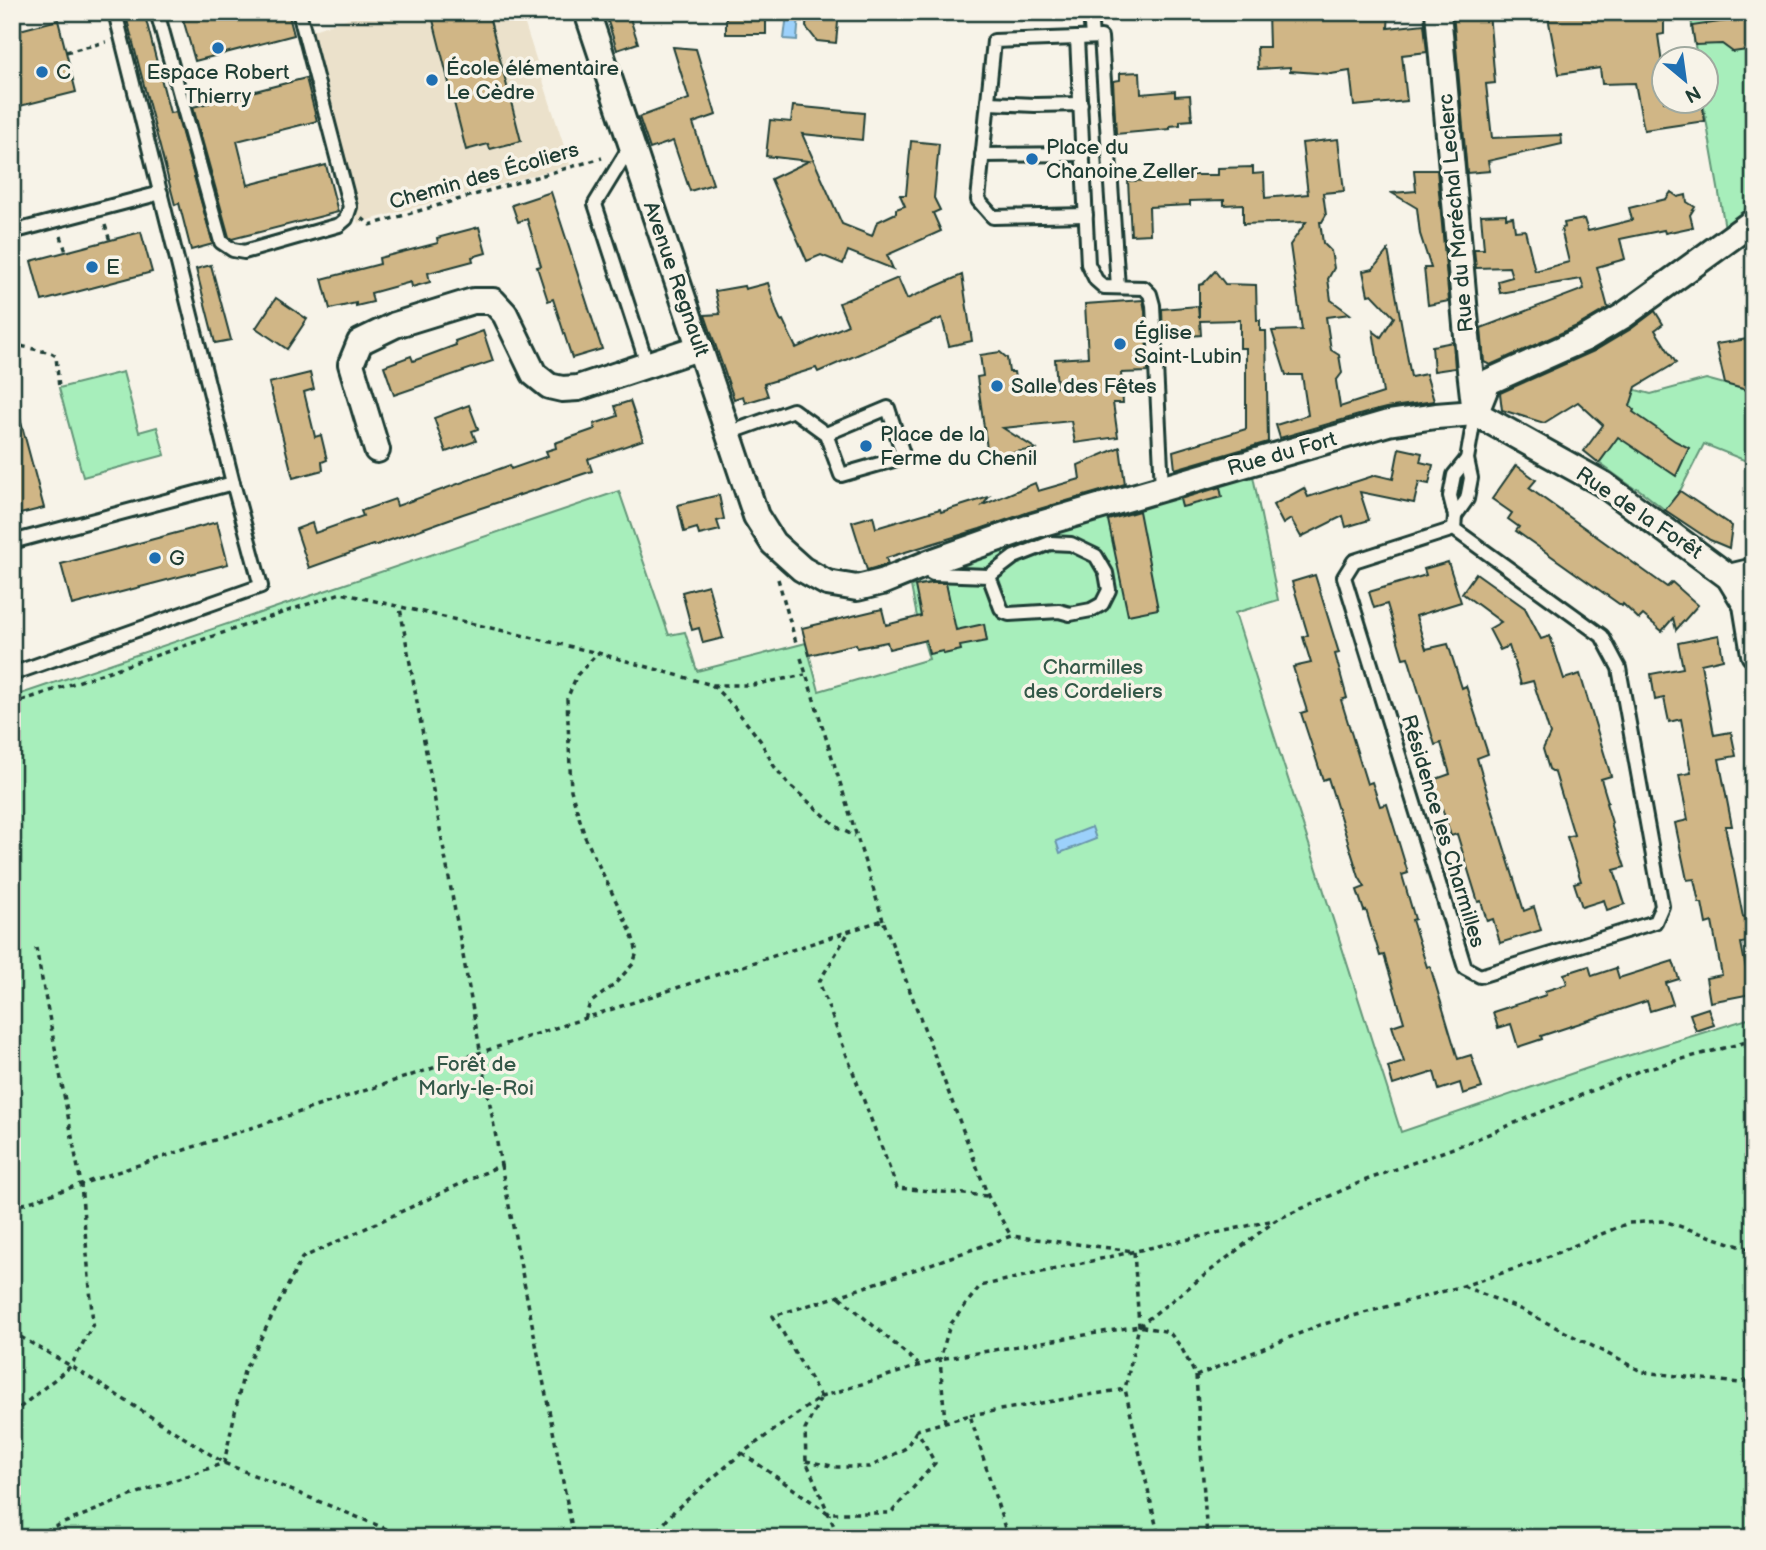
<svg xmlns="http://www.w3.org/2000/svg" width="1766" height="1550" viewBox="0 0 1766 1550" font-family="'Balsamiq Sans',sans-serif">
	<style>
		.built { fill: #ebe1cb }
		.green { fill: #a7eebb; stroke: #639678; stroke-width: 2 }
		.water { fill: #9cd1fb; stroke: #6a96ab; stroke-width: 2 }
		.building { fill: #d0b686; stroke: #1f3d34; stroke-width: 2 }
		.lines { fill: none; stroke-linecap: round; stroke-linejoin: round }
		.lane-casing { stroke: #1f3d34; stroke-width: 18 }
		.street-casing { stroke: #1f3d34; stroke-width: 30 }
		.path { stroke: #1f3d34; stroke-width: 3.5; stroke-dasharray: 5 5; stroke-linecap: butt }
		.lane { stroke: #f7f3e8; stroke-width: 12 }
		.street { stroke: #f7f3e8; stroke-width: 24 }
		.poi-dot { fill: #1f6fb2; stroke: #f7f3e8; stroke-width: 2.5 }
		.labels { text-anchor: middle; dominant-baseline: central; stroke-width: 7; stroke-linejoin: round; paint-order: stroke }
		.poi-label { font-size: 21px; fill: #1f3d34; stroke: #f7f3e8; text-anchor: start }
		.street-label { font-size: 21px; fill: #1f3d34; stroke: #f7f3e8 }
		.park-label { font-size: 21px; fill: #335848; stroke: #f7f3e8 }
	</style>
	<rect width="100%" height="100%" fill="#f7f3e8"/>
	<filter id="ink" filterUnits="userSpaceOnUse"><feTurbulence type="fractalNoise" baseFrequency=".0143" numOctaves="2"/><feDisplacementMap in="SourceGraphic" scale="14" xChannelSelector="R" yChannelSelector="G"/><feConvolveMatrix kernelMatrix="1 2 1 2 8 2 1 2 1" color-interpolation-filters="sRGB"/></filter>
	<g filter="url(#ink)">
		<polygon class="built" points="368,12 521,12 570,165 358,223 307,32"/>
		<g class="green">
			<polygon points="1690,12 1754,12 1754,207 1725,228 1703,102 1706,102 1706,60 1697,59"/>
			<polygon points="123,372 139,432 157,427 165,455 83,477 59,388"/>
			<polygon points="1706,379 1754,392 1754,464 1704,444 1680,491 1665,510 1637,488 1635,489 1599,463 1622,431 1617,385 1651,394"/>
			<polygon points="1252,471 1278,600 1235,613 1401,1132 1588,1068 1754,1017 1754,1538 12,1538 12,697 619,491 669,635 685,632 697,671 806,643 819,691 929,659 918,622 911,586 946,580 944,566 1030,533"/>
		</g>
		<g class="water">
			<polygon points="787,14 799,15 797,40 784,39"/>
			<polygon points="1092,827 1096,839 1060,853 1056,841"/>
		</g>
		<g class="building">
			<polygon points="125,12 144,12 170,113 176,112 213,244 191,250 179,203 175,205"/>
			<polygon points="181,12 288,12 294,35 195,61"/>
			<polygon points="431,12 488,12 521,141 490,149 488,144 466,150"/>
			<polygon points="605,12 628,12 638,43 617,50"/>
			<rect x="726" y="12" width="40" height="22"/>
			<polygon points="807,12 839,12 836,43 817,41 806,27"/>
			<polygon points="1268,12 1389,12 1388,28 1424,24 1427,52 1402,55 1407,101 1354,106 1350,71 1331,74 1290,71 1290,67 1258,69 1257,47 1269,47"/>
			<polygon points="1453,12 1489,12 1495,83 1486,84 1492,138 1561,135 1562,144 1488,161 1490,171 1467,173"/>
			<polygon points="1547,12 1664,12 1664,34 1658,35 1664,78 1664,102 1702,102 1705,121 1644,130 1635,83 1602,84 1600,68 1559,74"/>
			<polygon points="1754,17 1754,42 1747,50 1733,52 1722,44 1695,45 1692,26"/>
			<polygon points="58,20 76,92 12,108 12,32"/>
			<polygon points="673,47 696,49 716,115 693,123 713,184 690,191 673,141 650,149 639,117 689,99"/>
			<polygon points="1140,72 1141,94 1175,91 1175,96 1190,95 1192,120 1180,121 1180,125 1170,126 1170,129 1116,134 1113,81 1120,80 1120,73"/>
			<polygon points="306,78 317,121 237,141 248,185 326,165 338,212 232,239 229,237 193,107"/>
			<polygon points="793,106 864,113 862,140 802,134 842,224 872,236 877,222 896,213 896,209 905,206 900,195 906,195 911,141 939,144 934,198 940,210 933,213 941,231 887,255 893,269 848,251 843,264 821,255 807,261 771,179 809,161 766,156 770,120 791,122"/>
			<polygon points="1338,139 1344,191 1323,193 1326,215 1322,222 1320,222 1323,243 1331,251 1334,268 1328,279 1331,300 1350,314 1326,317 1331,350 1339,355 1342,373 1336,381 1340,407 1383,393 1373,331 1381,337 1394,317 1372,294 1368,295 1363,271 1373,269 1388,250 1411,377 1426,374 1434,401 1386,408 1366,413 1280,438 1276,425 1308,415 1302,375 1286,375 1272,331 1302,330 1290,245 1306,222 1243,224 1243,204 1224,205 1224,200 1190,201 1190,205 1149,207 1150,234 1131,235 1128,181 1160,180 1160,173 1185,172 1186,175 1218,175 1218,168 1253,167 1253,174 1264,173 1265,198 1308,194 1302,143"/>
			<polygon points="1414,170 1437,170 1449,301 1428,305 1424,268 1431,268 1420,234 1417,208 1392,193 1416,191"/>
			<polygon points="551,192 602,349 572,358 553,299 548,301 537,267 541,266 527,219 518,222 512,205"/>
			<polygon points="1671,192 1678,197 1686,195 1687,202 1695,207 1690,215 1693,227 1665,233 1664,230 1620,239 1625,259 1597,267 1608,308 1579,325 1490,365 1484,362 1481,328 1584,289 1581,279 1500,293 1498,281 1512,277 1509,267 1476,268 1474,249 1484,249 1481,215 1506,214 1506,218 1513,217 1515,231 1525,230 1535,271 1569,262 1561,229 1565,227 1564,223 1584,219 1588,231 1632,220 1629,208 1666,199"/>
			<polygon points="479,227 486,253 472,257 473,261 428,273 430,282 412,287 411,282 371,293 373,302 356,306 356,303 330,309 322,279 380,264 379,258 438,243 437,238"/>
			<polygon points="141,232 152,272 42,301 31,261"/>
			<polygon points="211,265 231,340 215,343 196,269"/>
			<polygon points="1215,271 1225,284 1256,285 1257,320 1260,320 1260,331 1266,331 1268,442 1175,469 1173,451 1246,429 1246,348 1240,348 1240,320 1200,321 1201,335 1163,338 1162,309 1198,306 1199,318 1199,285 1203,284"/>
			<polygon points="962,275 972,341 949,346 942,318 818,372 816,368 764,384 768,396 745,403 743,396 734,399 705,315 720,314 715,291 744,286 745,289 768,283 777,312 781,321 783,320 796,348 848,325 839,303 898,278 907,299"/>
			<polygon points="276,298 307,319 287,349 256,328"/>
			<polygon points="1143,300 1145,311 1148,372 1121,373 1123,403 1113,403 1118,437 1075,443 1071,421 1003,428 1036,449 988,456 977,377 983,376 980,355 1000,352 1007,358 1009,372 1014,372 1017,389 1057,387 1055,359 1088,357 1085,304"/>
			<polygon points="1655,311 1663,324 1655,330 1676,363 1636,387 1630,406 1634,410 1633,412 1675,441 1689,448 1676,476 1618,437 1599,463 1584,451 1603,425 1578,402 1544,423 1502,410 1500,393 1594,351 1631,329"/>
			<polygon points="483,331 493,361 394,395 384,366 411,356 413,361 456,345 455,341"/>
			<polygon points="1754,338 1754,359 1748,360 1754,392 1725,384 1716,344"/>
			<polygon points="1453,342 1455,368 1434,371 1432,346"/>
			<polygon points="310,373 314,389 304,392 315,437 321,435 327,460 322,462 323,470 293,478 269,383"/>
			<polygon points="630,401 643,440 588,459 592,471 463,514 374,546 373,545 309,568 296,529 312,523 315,533 363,516 361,511 395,499 397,506 510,465 511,469 548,456 546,451 556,448 555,443 595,429 594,424 618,416 615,406"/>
			<polygon points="469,405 478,429 472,431 476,441 446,452 434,418"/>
			<polygon points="12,411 18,411 44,508 12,516"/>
			<polygon points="1120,447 1125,484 1029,512 980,529 886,558 888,564 867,570 852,522 873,516 876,528 940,509 941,512 989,497 983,505 1035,483 1038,491 1080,479 1078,465"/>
			<polygon points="1399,448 1422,453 1420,462 1433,465 1429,484 1419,482 1414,503 1360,492 1369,520 1346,527 1343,516 1301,537 1291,519 1283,524 1273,505 1304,488 1308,497 1376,475 1393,479"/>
			<polygon points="1516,465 1536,480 1529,488 1667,587 1672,582 1698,605 1676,630 1673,618 1662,631 1643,615 1639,619 1623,604 1622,606 1516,531 1519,527 1508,519 1512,513 1492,499"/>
			<polygon points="1220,487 1222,497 1182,507 1180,499"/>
			<polygon points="1680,491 1732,526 1729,548 1710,540 1665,510"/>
			<polygon points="719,495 724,519 717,521 720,530 699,535 697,528 684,532 678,505"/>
			<polygon points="1139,511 1158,609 1128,615 1108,520"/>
			<polygon points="217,522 228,564 72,605 61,564"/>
			<polygon points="1448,562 1461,602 1416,616 1426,649 1448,644 1462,688 1466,686 1488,754 1477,758 1490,802 1524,911 1534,907 1541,930 1500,943 1493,919 1487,921 1481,901 1478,902 1457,834 1451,836 1433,780 1450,774 1441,743 1435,745 1408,657 1403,658 1387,604 1374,608 1369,592 1426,575 1424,569"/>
			<polygon points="1476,573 1525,608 1541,639 1550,636 1564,679 1580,674 1611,776 1601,779 1608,802 1606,803 1612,823 1611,824 1625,867 1614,870 1625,904 1607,910 1604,900 1582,907 1574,883 1581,881 1567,837 1574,835 1555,773 1549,769 1543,749 1550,734 1533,681 1521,684 1509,646 1500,650 1489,629 1501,622 1462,593"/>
			<polygon points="1315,575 1339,653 1335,654 1347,698 1341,700 1367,784 1372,782 1380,806 1387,804 1408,873 1402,875 1415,919 1412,920 1427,967 1430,966 1458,1059 1471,1055 1482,1088 1463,1094 1460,1083 1439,1090 1434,1072 1393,1085 1388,1067 1404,1062 1392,1026 1404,1022 1384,955 1380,956 1366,910 1364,911 1357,890 1365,887 1359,877 1328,778 1323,780 1301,713 1307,711 1293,667 1311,663 1303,637 1308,635 1292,582"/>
			<polygon points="932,583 946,583 956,630 984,624 987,641 960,646 961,650 944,654 943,651 929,654 926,640 889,649 887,642 857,648 856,644 809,655 802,628 882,609 886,625 921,616 915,586"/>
			<polygon points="708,585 723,638 703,643 699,628 692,630 682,592"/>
			<polygon points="1719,635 1723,659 1701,664 1714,735 1731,732 1736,756 1719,759 1732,826 1725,826 1743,917 1754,914 1754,941 1741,943 1751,994 1710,1002 1706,978 1722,975 1712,922 1706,924 1702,903 1699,903 1694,879 1687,880 1675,823 1688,820 1679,775 1691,773 1681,719 1669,722 1664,698 1655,700 1651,674 1683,668 1678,643"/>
			<polygon points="1673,961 1679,979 1666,983 1673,1004 1650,1011 1647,1001 1541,1036 1542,1039 1518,1047 1511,1024 1498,1028 1493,1012 1546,995 1545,991 1567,984 1564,974 1589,966 1592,976 1616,968 1619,978"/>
			<polygon points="1708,1008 1714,1025 1696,1031 1690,1014"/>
		</g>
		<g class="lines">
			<g class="lane-casing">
				<g id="lane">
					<polyline points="157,12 221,242 233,250 244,252 339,225 346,219 350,207 299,12"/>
					<polyline points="1090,12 1092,37"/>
					<polyline points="1077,38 994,41 978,200 993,217 1086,215"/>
					<polyline points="988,103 1035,105 1081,104"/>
					<polyline points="631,145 595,204 647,364"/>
					<polyline points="982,155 1083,154"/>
					<polyline points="12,232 161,193"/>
					<polyline points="1118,287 1101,37 1077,38 1088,264 1096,280 1104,287 1144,288 1150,294 1153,305 1162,488"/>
					<polyline points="729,433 793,410 826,434 888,408 904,457 841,475 826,434"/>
					<polyline points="1455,516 1467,499 1471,478 1467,459 1475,413"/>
					<polyline points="1454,529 1602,636 1619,668 1662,906 1655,922 1480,976 1465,968 1344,577 1354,561 1454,529 1455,516 1450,496 1454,475 1467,459"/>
					<polyline points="12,542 233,483"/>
					<polyline points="921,567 933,574 989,576 1014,557 1050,543 1071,544 1096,556 1106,573 1109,590 1102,604 1091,610 1070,614 1059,611 1009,614 1004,612 1001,608 989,576"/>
					<polyline points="12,674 261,586 233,483 115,12"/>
				</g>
			</g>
			<g class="street-casing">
				<g id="street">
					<polyline points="587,12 756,516 773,543 802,569 827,583 857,588 882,582 931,562 1033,526 1388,423 1436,416 1475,413"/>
					<polyline points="1438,12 1470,370 1475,413"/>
					<polyline points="1476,412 1488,382 1586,338 1623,316 1754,221"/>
					<polyline points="1475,413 1603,484 1729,577 1746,605 1754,654"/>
					<polyline points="377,450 351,364 360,342 395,325 473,301 493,301 505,314 534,374 549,386 562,389 578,388 698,348"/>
					<polyline points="1729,577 1754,571"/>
				</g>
			</g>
			<g class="path">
				<polyline points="66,52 106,42"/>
				<polyline points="362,218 370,225 602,158"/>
				<polyline points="105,225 110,241"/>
				<polyline points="61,236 66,252"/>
				<polyline points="12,344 51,353 56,356 59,388"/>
				<polyline points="778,579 797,646"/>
				<polyline points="801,658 883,920"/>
				<polyline points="712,685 734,707 760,740 774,766 788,784 840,829 855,836"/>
				<polyline points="12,704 341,593 598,653 712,685 752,685 805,675"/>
				<polyline points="847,935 819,982 897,1188 988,1196"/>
				<polyline points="585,1019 590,1003 613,986 633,964 637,952 631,932 585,837 571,790 567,699 577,675 598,653"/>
				<polyline points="501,1165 574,1538"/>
				<polyline points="12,1208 81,1184 883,920 988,1196 1011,1236"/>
				<polyline points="1463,1286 1522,1310 1643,1372 1739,1383 1754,1377"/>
				<polyline points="840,1297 918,1364"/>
				<polyline points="1139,1326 1276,1220 1361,1182 1472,1141 1641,1070 1754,1040"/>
				<polyline points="12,1332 71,1366 224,1463 409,1538"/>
				<polyline points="1196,1376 1320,1325 1463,1286 1535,1262 1628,1223 1664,1221 1754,1251"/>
				<polyline points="821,1397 773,1316 839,1296 1011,1236 1134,1251 1139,1326 1125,1389"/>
				<polyline points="820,1399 805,1430 806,1461 839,1538"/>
				<polyline points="12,1414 71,1366 93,1324 81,1184 36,948"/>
				<polyline points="970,1415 1125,1389 1159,1538"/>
				<polyline points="945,1422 940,1359 950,1325 980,1286 1274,1220"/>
				<polyline points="742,1453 828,1513 891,1513 935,1463 917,1430 970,1415 1008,1538"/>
				<polyline points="806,1461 837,1467 870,1467 906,1448 917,1430"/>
				<polyline points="27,1538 138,1493 224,1463 244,1371 302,1258 501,1165 400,608"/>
				<polyline points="652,1538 675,1510 742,1453 821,1397 940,1359 1139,1326 1169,1332 1181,1347 1196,1376 1207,1538"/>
			</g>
			<use href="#lane" class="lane"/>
			<use href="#street" class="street"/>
		</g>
	</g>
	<g class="poi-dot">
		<circle cx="218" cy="48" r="7"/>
		<circle cx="42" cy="72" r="7"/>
		<circle cx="432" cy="80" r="7"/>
		<circle cx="1032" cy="159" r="7"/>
		<circle cx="92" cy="267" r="7"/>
		<circle cx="1120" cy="344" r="7"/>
		<circle cx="997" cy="386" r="7"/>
		<circle cx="866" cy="446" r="7"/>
		<circle cx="155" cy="558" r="7"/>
	</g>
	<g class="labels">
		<g class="poi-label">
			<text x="446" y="68">École élémentaire<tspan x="446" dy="24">Le Cèdre</tspan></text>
			<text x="56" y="72">C</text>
			<text x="218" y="72" text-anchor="middle">Espace Robert<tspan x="218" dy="24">Thierry</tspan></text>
			<text x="1046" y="147">Place du<tspan x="1046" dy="24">Chanoine Zeller</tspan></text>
			<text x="106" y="267">E</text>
			<text x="1134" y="332">Église<tspan x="1134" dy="24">Saint-Lubin</tspan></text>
			<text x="1011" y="386">Salle des Fêtes</text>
			<text x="880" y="434">Place de la<tspan x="880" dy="24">Ferme du Chenil</tspan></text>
			<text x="169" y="558">G</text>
		</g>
		<g class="street-label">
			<text transform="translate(484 176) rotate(-16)">Chemin des Écoliers</text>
			<text transform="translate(1456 213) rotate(-95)">Rue du Maréchal Leclerc</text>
			<text transform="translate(676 279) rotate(71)">Avenue Regnault</text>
			<text transform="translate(1282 454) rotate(-16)">Rue du Fort</text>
			<text transform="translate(1639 513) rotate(34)">Rue de la Forêt</text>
			<text transform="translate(1443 831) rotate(73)">Résidence les Charmilles</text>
		</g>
		<g class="park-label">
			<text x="1093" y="667">Charmilles<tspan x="1093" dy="24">des Cordeliers</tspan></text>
			<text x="476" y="1064">Forêt de<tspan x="476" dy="24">Marly-le-Roi</tspan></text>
		</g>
	</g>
	<rect width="1766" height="1550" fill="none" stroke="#f7f3e8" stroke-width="42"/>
	<rect x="21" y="21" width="1724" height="1508" fill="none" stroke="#1f3d34" stroke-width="2.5" filter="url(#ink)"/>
	<g transform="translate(1685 80) rotate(151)"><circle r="33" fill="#f7f3e8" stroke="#a1aaa0" stroke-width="2"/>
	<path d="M0-5L12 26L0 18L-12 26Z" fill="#1f6fb2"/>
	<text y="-10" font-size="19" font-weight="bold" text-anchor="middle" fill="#1f3d34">N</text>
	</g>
</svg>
